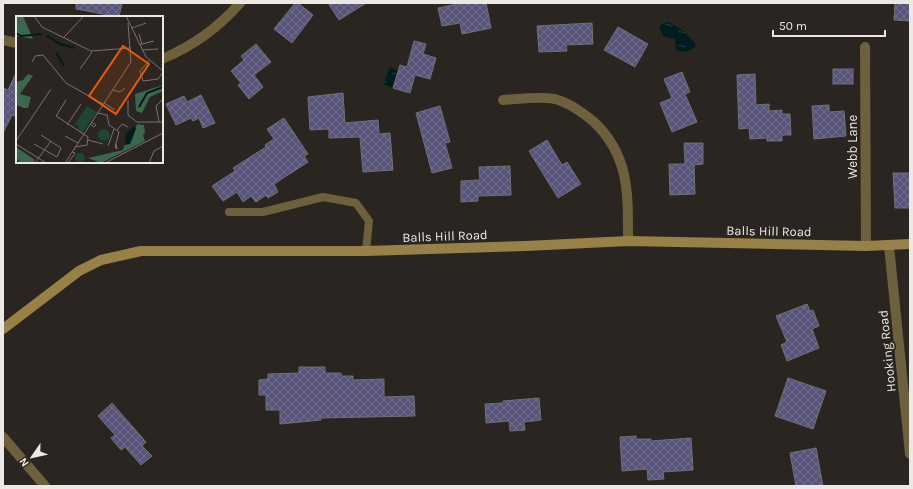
<svg xmlns="http://www.w3.org/2000/svg" width="913" height="489" viewBox="0 0 913 489" font-family="Karla,sans-serif">
	<style>
		.water { fill: url(#water-ripples) }
		.building { fill: url(#building-cross-hatch); stroke: #707078 }
		.lines { fill: none; stroke-linecap: round; stroke-linejoin: round }
		.lane { stroke: #6e603d; stroke-width: 8 }
		.street { stroke: #6e603d; stroke-width: 10 }
		.secondary { stroke: #988146; stroke-width: 10 }
		.labels { text-anchor: middle; dominant-baseline: central; stroke-width: 3.5; stroke-linejoin: round; paint-order: stroke }
		.street-label { font-size: 13px; fill: #ece9e5; stroke: #2a2520 }
		.inset-river { fill: none; stroke: #001c1d; stroke-width: 2 }
		.inset-road { fill: none; stroke: #78736f; stroke-width: 1 }
		.view { fill: #e8590c; fill-opacity: 0.15; stroke: #e8590c; stroke-width: 2 }
		.inset-edge { fill: none; stroke: #ece9e5; stroke-width: 2 }
	</style>
	<defs>
		<pattern id="water-ripples" width="26" height="14" patternUnits="userSpaceOnUse"><rect width="26" height="14" fill="#001c1d"/><path d="M2 4q2-2 4 0t4 0M15 11q2-2 4 0t4 0" fill="none" stroke="#253d3e"/></pattern>
		<pattern id="building-cross-hatch" width="8" height="8" patternUnits="userSpaceOnUse"><rect width="8" height="8" fill="#58547a"/><path d="M0 0l8 8M0 8l8-8" fill="none" stroke="#706d8d"/></pattern>
	</defs>
	<rect width="100%" height="100%" fill="#2a2520"/>
	<g class="water">
		<path d="M668,22C680,27 690,35 696,46C692,51 682,53 676,50L675,39L664,37L659,27L662,24Z"/>
		<polygon points="390,67 400,72 394,88 383,84"/>
	</g>
	<g class="building">
		<polygon points="76,3 122,3 119,17 76,9"/>
		<polygon points="295,3 298,3 313,15 292,43 274,29"/>
		<polygon points="328,3 366,3 339,20"/>
		<polygon points="462,3 486,3 491,28 462,34 460,23 442,26 438,8"/>
		<polygon points="895,3 910,3 910,21 894,20"/>
		<polygon points="592,23 593,44 566,45 567,51 539,52 537,26"/>
		<polygon points="618,27 648,44 635,67 604,50"/>
		<polygon points="414,41 426,44 423,54 436,58 430,79 415,75 410,93 393,88 400,65 407,67"/>
		<polygon points="256,44 271,62 254,75 263,87 249,99 238,85 241,83 231,71 244,60 241,56"/>
		<rect x="833" y="69" width="20" height="15"/>
		<polygon points="17,71 17,117 12,115 3,133 3,88 8,90"/>
		<polygon points="682,72 690,92 685,94 697,122 672,132 660,103 672,98 664,79"/>
		<polygon points="755,74 756,105 769,104 769,111 782,110 782,114 790,114 791,135 782,135 782,141 767,141 767,138 750,139 749,128 739,129 737,75"/>
		<polygon points="343,93 345,123 378,120 379,134 390,133 393,170 363,172 360,137 329,138 329,129 310,130 308,97"/>
		<polygon points="201,95 215,123 203,128 199,118 193,121 191,118 176,125 166,104 184,96 187,102"/>
		<polygon points="829,105 829,112 844,111 846,136 814,139 812,106"/>
		<polygon points="440,106 450,142 445,143 452,168 432,173 416,113"/>
		<polygon points="284,118 308,154 304,156 308,162 274,184 278,192 268,198 266,195 256,202 251,196 243,202 237,192 223,201 212,186 235,171 233,168 266,147 265,145 274,139 267,129"/>
		<polygon points="547,140 562,165 567,162 581,184 558,198 529,151"/>
		<polygon points="684,143 703,143 703,164 694,165 695,194 670,195 669,164 685,164"/>
		<polygon points="510,166 511,195 478,196 478,201 461,202 461,181 480,180 479,167"/>
		<polygon points="893,173 910,173 910,208 895,208"/>
		<polygon points="807,304 810,311 813,310 819,326 812,329 819,348 787,361 781,345 787,342 776,316"/>
		<polygon points="299,367 325,367 325,373 341,373 341,376 353,376 353,380 384,379 384,397 414,396 415,416 321,418 321,420 280,424 280,410 266,410 266,395 259,395 259,380 268,379 268,374 299,373"/>
		<polygon points="788,378 826,391 813,429 775,416"/>
		<polygon points="539,398 541,420 524,422 525,430 510,431 509,421 486,423 485,404 503,403 503,401"/>
		<polygon points="112,403 146,442 142,446 152,456 141,465 125,447 121,450 111,438 115,435 98,416"/>
		<polygon points="636,436 636,439 651,439 651,441 691,438 693,470 663,472 664,479 648,480 647,469 622,471 620,437"/>
		<polygon points="816,448 823,486 796,486 790,453"/>
	</g>
	<g class="lines">
		<polyline class="lane" points="229,212 263,212 323,197 356,203 369,221 366,251"/>
		<g class="street">
			<polyline points="3,40 17,43"/>
			<polyline points="865,47 866,246"/>
			<path d="M162,59C191,47 219,27 240,3"/>
			<path d="M503,100C520,99 538,96 555,99C570,103 582,112 594,122C630,156 628,195 628,241"/>
			<polyline points="889,246 910,454"/>
			<polyline points="3,437 45,486"/>
		</g>
		<polyline class="secondary" points="3,329 79,271 101,260 141,251 366,251 526,246 628,241 866,246 910,244"/>
	</g>
	<g class="labels">
		<g class="street-label">
			<text transform="translate(852 147) rotate(-90)">Webb Lane</text>
			<text transform="translate(769 231) rotate(1)">Balls Hill Road</text>
			<text transform="translate(445 236) rotate(-2)">Balls Hill Road</text>
			<text transform="translate(887 351) rotate(-96)">Hooking Road</text>
		</g>
	</g>
	<g transform="translate(16 16)">
		<rect width="147" height="147" fill="#2a2520"/>
		<path d="M0,0H7L17,23L0,20ZM12,58L17,60L4,78L15,81L12,92H8L0,89V66L7,64ZM147,69V75L134,81L126,97L120,95L119,78ZM121,108L128,109L129,116L127,119L129,125L85,147L72,142L107,134L109,128H114ZM0,131L19,144L17,147H4L0,141Z" fill="#3b674f"/>
		<path d="M71,90L81,96L66,117L61,114L63,111L59,108Z" fill="#1f4632"/>
		<path d="M82 119a6 6 0 1 1 12 0a6 6 0 1 1-12 0ZM59 142a5 5 0 1 1 10 0a5 5 0 1 1-10 0Z" fill="#1f4632"/>
		<path d="M118,110L120,113L114,128L109,129L110,118Z" fill="#001c1d"/>
		<path class="inset-river" d="M0,17L5,20L26,18M31,20L44,28L58,32M40,36L48,50M123,91L131,77L147,71"/>
		<path class="inset-road" d="M18,0L26,11L75,35L115,32M110,0L130,41L147,55M116,12L130,7M123,18L126,28L124,29M47,22L68,0M126,28L138,25M127,34L142,33M133,45L124,55L127,65L142,63L147,56M16,46L19,40L27,39L50,67L87,88M64,53L76,36M97,74L104,76L109,72M50,84L40,100L72,121L71,129L59,131M112,84V99L121,106H147M88,87L99,94M82,97L91,99L93,109L103,116L99,131L101,133L100,128M143,106L140,90L147,83M74,108L78,111L80,109L75,106M51,109L65,88M101,114L106,108L112,111M49,120L62,127M72,124L87,128M0,125L35,73M0,128L30,147M18,128L41,141L45,132L25,119M92,130L98,113M19,147L35,125M49,147L115,46L112,7M52,147L59,137L56,136M89,147L147,117M133,147L138,135L147,130"/>
		<path class="view" d="M107,30L133,48L100,98L73,80Z"/>
		<rect width="147" height="147" class="inset-edge"/>
	</g>
	<rect width="913" height="489" fill="none" stroke="#ece9e5" stroke-width="8"/>
	<g transform="translate(32 457) rotate(236)" stroke="#2a2520" stroke-width="3" paint-order="stroke">
	<path d="M0-3L7 15L0 10L-7 15Z" fill="#ece9e5"/>
	<text y="-6" font-size="11" font-weight="bold" text-anchor="middle" fill="#ece9e5">N</text>
	</g>
	<path d="M773 30v6h112v-6" fill="none" stroke="#ece9e5" stroke-width="2"/>
	<text x="779" y="30" font-size="12" fill="#ece9e5" stroke="#2a2520" stroke-width="3" paint-order="stroke">50 m</text>
</svg>
